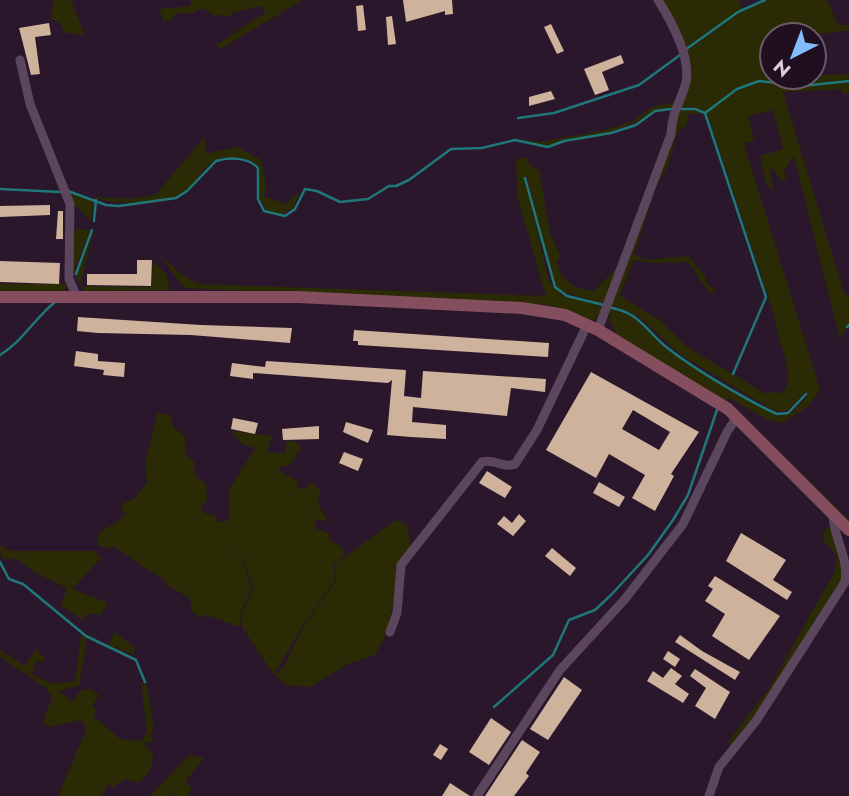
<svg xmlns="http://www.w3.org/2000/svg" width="849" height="796" viewBox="0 0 849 796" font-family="Jost,sans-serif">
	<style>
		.green { fill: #2a2b04 }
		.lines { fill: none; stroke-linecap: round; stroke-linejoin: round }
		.stream { stroke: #1f777a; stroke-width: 2.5 }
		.building { fill: #cfb29c; fill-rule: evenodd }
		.street { stroke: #5c465d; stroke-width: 9 }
		.secondary { stroke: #844e5e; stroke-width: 12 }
	</style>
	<rect width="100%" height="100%" fill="#2a172b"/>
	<g class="green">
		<polygon points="53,0 71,0 85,35 65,33 61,24 51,19"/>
		<polygon points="191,0 303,0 220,49 216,45 266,12 261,6 234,12 227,17 219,14 214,16 203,8 193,13 176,13 171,20 164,22 159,9 190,6"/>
		<polygon points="661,0 739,0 742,9 683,50"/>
		<polygon points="768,0 827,0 838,25 849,25 849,30 812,35 772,35 772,77 849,74 849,80 802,85 759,80 737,88 705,112 695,107 677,108 687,85 685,52 739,13"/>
		<path d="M760,82L802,87L849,82V93L843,94L841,89L783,92L844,293L849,297V323L840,339L794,156L784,170L786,180H780L774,169H770L773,191L766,183L760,156L783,149L773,110L748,116L754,140L744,144L820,389L809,406L782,423L766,419L729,398L727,400L849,520V524L761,435L617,335L610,321V308L637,319L681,359L776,415L790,414L808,395L805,392L787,411H775L682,356L639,317L611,305L679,111L694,110L703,114H688L687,125L677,132L668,166L656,187L634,255L648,260L688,256L706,277L705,282L716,291L710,294L688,262L653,263L633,260L620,296L660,320L687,347L766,394L771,391L780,394L785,390C795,369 776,339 774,315L707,113L738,90Z"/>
		<polygon points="674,102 672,108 652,111 640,120 610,133 562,140 547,147 520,139 540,142 606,130 633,121 650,108"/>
		<path d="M205,137V154L238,147L261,160L266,185L264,196L285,204L300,191L293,208L280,215L266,210L260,199V167C253,160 244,158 235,157C200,155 202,184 179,195C157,204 114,206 93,197L130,199L155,195Z"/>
		<path d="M527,158L530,166L539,170L550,233L561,257L557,260C559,281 575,289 594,291L619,265L605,304L560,291L551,277L527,176H524L549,281L562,295L604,307L595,321L546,305L184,288L160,255L182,275L199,284L546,296L517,196L516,159Z"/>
		<polygon points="69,193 94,202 91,220 72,203"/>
		<polygon points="73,229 90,230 73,274"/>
		<polygon points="94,229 80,286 152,287 153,261 166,274 170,290 83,291 76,277"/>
		<polygon points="0,284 68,284 63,293 0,293"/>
		<path d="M158,412L170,416L174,428L185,436V453L194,462L195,476L205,483L207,499L201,508L206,514L215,516L219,523L230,520C231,546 247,564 251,590L241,611L240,627L206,615L203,618L192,612L190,598L166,585L164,579C145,570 130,555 112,546L109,549L97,545L99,532L115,524L126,514L121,509L124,503L135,498L147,483L145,464Z"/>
		<path d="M230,431L272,436L267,452L285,453L287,441H294L302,447L289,466H281L280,472L296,480L298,487L303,490L311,482L321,492L317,502L328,522L317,519L314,528L330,534L329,540L341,546L345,554L334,564L335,580L302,627L274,675L242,627V612L253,590C250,572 241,558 234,542C230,534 228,499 229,490L255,448L244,445Z"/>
		<polygon points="396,520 407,525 411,548 401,559 388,631 375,655 348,664 310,687 286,685 275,676 284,666 303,628 336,581 335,564"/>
		<polygon points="831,523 844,575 753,721 732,746 728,742 769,688 835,571 837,556 824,541 824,532"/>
		<polygon points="0,545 9,551 95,551 101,558 72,589 108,603 101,615 88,613 83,620 61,606 67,588 34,572 17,559 1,559"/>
		<polygon points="114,632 135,647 133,655 109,645"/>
		<path d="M81,635L87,639L79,686L58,691L72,702L80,691L91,689L99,695L92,706L96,711L93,716L120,739L141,741L147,733L141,682L147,685L154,731L150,732L154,743L145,742V747L153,753C153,766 149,775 139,783L125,779L113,788L109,784L101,796H58L86,730L81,720L48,727L43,723L52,697L45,687L0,657V650L25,666L36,649L45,659L43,662L36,661L32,674L52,684L75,681Z"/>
		<polygon points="189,755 204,758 187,779 186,783 192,788 188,796 176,796 174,793 171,796 150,796"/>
	</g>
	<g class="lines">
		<g class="stream">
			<polyline points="685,50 738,12 765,0"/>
			<polyline points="679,109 695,109 705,113 737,89 759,81 802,86 849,81"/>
			<polyline points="705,113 766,297 733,374"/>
			<polyline points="518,118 554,113 639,85 680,55"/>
			<polyline points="525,178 555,287 567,296 604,305"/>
			<polyline points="0,189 60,192"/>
			<path d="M68,191L106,205L119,206L176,198L187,191L216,161C229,157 248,157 258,168V199L264,211L285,216L295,209L305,189L317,191L340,202L368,199L389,186H396L409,180L451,149L482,148L515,140L548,147L564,141L611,133L636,125L655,111L671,109"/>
			<polyline points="94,221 96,200"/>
			<polyline points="76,274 92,230"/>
			<path d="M608,307C640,313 643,327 665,346C691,367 746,400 777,414L788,413L806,394"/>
			<polyline points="847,327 849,325"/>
			<path d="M0,355C22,342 35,318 55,302"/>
			<polyline points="0,562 9,579 23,584 86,636 136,660 145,682"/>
			<polyline points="494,707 553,655 569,620 595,610 611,595 648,555 673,520 688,495 717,410"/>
		</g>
	</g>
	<g class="building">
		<polygon points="403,0 452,0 453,14 445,15 445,11 406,22"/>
		<polygon points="363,5 366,30 358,31 356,6"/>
		<polygon points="392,16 396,44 388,45 386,17"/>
		<polygon points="49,23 51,35 35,37 40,74 31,75 19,28"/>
		<polygon points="551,24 564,51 557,54 544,27"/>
		<polygon points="621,55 624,63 602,72 609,90 595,95 584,69"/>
		<polygon points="551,91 555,99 529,106 529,97"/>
		<polygon points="50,205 50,215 0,217 0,206"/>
		<polygon points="58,211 63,211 63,239 56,239"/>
		<polygon points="137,260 152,260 151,286 87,285 87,274 137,274"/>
		<polygon points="0,261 60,263 59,284 0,282"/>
		<polygon points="78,317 201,325 292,328 290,343 191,335 98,333 77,331"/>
		<polygon points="354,330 549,343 548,357 358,345 358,341 353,341"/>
		<polygon points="76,351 98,354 98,361 125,363 124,377 103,375 104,370 74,366"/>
		<polygon points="266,361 406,370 404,396 421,398 423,371 546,379 545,392 511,388 507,416 413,407 412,422 446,425 446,439 411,437 387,435 392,380 388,383 253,373 253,379 230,376 232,363 265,367"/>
		<path d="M591,372L699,432L671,474L674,476L655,511L632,498L645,475L609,454L596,478L546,450ZM633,410L670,432L659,450L622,429Z"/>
		<polygon points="233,418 258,423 255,434 231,429"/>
		<polygon points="346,422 373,430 368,443 343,432"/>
		<polygon points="319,426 319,439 283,440 282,429"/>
		<polygon points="344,452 363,459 358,471 339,463"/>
		<polygon points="487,471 512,487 505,498 479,483"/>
		<polygon points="599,482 625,497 619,507 593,493"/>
		<polygon points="519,514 526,521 513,536 497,524 504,516 512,523"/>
		<polygon points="741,533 786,560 773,580 792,592 787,600 726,561"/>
		<polygon points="552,548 576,568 570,576 545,556"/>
		<polygon points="715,576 780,616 749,660 712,636 725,614 705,601 713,589 708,586"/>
		<polygon points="680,635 702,651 740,672 735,680 675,642"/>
		<polygon points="668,651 680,659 675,667 663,659"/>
		<polygon points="671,668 682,676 675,684 689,694 683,703 647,681 653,671 663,678"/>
		<polygon points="695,669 730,692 715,719 695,706 706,688 690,676"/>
		<polygon points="564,677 582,690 548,740 530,729"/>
		<polygon points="491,718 511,732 489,765 469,752"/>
		<polygon points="522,740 540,752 526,773 529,776 514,796 485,796"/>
		<polygon points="440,744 448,749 441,760 433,755"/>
		<polygon points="450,783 470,796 442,796"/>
	</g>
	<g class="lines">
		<g class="street">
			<polyline points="20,60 30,104 70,204 69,279 76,295"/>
			<path d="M598,330L671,134C672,111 681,102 686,82C691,56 671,21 658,0"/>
			<path d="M390,632L397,613L401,565L482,462C494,458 503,469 515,464L537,430L587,325"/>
			<polyline points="477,796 560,670 625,599 683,524 727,432 737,417"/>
			<path d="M709,796L719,767L756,721L845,582C849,557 834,540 833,515"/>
		</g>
		<polyline class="secondary" points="0,297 298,297 522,308 565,315 598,330 728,409 849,530"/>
	</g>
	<g transform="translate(793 56) rotate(222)"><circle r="33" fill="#200e21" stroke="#6b5a6b" stroke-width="2"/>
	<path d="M0-5L12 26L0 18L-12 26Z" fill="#82bcfa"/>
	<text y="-10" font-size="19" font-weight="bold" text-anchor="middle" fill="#dbcddb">N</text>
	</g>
</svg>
